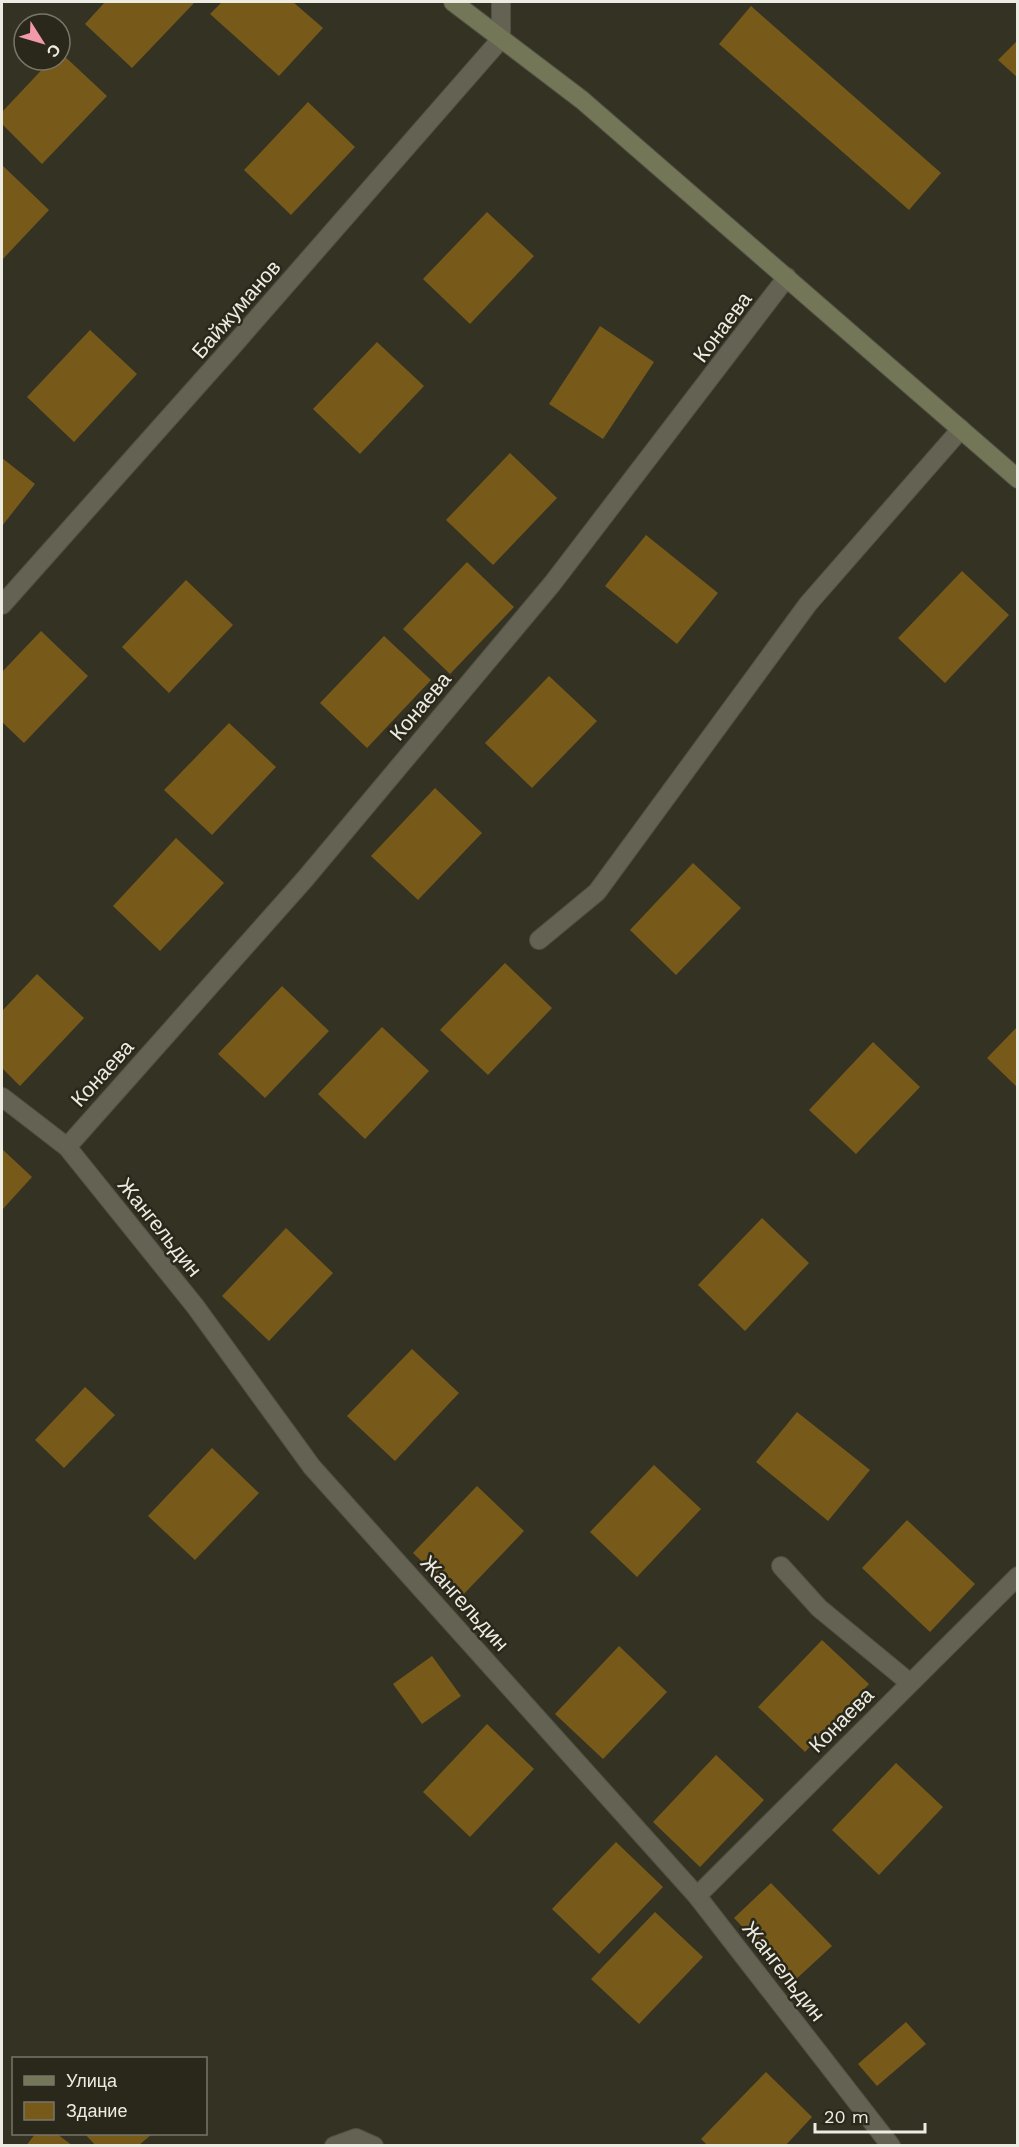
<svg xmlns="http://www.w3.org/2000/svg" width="1019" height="2147" viewBox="0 0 1019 2147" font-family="'Work Sans',sans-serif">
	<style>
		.building { fill: #775a1a }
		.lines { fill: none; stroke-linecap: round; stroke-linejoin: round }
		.street-casing { stroke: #525144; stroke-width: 20 }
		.secondary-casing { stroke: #525144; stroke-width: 20 }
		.street { stroke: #646252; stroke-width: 18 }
		.secondary { stroke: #737657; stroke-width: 18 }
		.labels { text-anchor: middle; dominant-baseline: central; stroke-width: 5; stroke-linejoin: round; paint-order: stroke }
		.street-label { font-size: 21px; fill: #edece3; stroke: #2a281a }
	</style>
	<rect width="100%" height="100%" fill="#343223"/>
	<g class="building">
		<polygon points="105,2 195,2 132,68 85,24"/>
		<polygon points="222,2 293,2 323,28 279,76 210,14"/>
		<polygon points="751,6 941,173 909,210 719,44"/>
		<polygon points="1018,40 1018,78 998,60"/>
		<polygon points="60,52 107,96 42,164 2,124 2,112 51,60 60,60"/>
		<polygon points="308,102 355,147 291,215 244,170"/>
		<polygon points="2,165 49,210 2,260"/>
		<polygon points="487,212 534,256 470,324 423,279"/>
		<polygon points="600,326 654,362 603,439 549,404"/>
		<polygon points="90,330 137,374 74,442 27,397"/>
		<polygon points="377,342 424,386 360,454 313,409"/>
		<polygon points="510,453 557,498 493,565 446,520"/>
		<polygon points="2,458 35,484 2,526"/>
		<polygon points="646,535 718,593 677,644 605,586"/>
		<polygon points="467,562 514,607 450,674 403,629"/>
		<polygon points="962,571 1009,615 945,683 898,638"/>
		<polygon points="186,580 233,625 169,693 122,647"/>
		<polygon points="41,631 88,676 24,743 2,722 2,672"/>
		<polygon points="384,636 431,680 367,748 320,703"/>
		<polygon points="549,676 597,721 532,788 485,743"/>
		<polygon points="229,723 276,767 212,835 164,790"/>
		<polygon points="435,788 482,833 418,900 371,856"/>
		<polygon points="176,838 224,883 160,951 113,906"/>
		<polygon points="693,863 741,908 676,975 630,930"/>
		<polygon points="505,963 552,1008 488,1075 440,1030"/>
		<polygon points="37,974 84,1018 20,1086 2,1068 2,1011"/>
		<polygon points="282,986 329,1031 265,1098 218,1054"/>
		<polygon points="1018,1026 1018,1088 987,1058"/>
		<polygon points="382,1027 429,1071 365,1139 318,1094"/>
		<polygon points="873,1042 920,1087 856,1154 809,1110"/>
		<polygon points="2,1149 32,1177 2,1210"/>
		<polygon points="762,1218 809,1263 745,1331 698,1285"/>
		<polygon points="286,1228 333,1273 269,1341 222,1296"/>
		<polygon points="412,1349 459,1393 395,1461 347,1416"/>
		<polygon points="85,1387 115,1415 64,1468 35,1440"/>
		<polygon points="797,1412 870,1470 828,1521 756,1462"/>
		<polygon points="212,1448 259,1493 195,1560 148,1516"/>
		<polygon points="654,1465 701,1509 637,1577 590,1532"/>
		<polygon points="477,1486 524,1531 460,1598 413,1553"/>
		<polygon points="907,1520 975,1584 930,1632 862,1568"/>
		<polygon points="822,1640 869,1684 805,1752 758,1707"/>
		<polygon points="619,1646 667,1692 603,1759 555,1714"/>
		<polygon points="432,1656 461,1696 422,1724 393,1684"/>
		<polygon points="487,1724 534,1769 470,1837 423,1792"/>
		<polygon points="716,1755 764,1800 700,1867 653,1822"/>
		<polygon points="896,1763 943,1807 879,1875 832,1830"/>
		<polygon points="616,1842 663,1887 599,1954 552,1909"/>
		<polygon points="771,1883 832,1946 794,1981 734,1918"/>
		<polygon points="655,1912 703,1957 639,2024 591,1979"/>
		<polygon points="906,2022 926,2044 877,2086 858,2064"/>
		<polygon points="766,2072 812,2117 785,2146 708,2146 701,2139"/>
		<polygon points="35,2134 57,2134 73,2146 26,2146"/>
		<polygon points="85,2134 152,2134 138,2146 96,2146"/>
	</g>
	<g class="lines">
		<g class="street-casing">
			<g id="street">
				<polyline points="2,605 231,348 501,39 501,2"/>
				<polyline points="539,940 597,892 808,604 961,429"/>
				<polyline points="2,1097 67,1147 195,1306 312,1467 697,1896 891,2146"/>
				<polyline points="67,1147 305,879 552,584 787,277"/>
				<polyline points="781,1566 819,1608 910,1683"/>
				<polyline points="697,1896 1018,1576"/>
				<polyline points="334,2146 356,2138 374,2146"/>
			</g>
		</g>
		<g class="secondary-casing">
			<polyline id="secondary" points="453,2 582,100 1018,479"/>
		</g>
		<use href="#street" class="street"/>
		<use href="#secondary" class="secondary"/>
	</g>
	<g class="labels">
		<g class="street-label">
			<text transform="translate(236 309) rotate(-49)">Байжуманов</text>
			<text transform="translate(722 327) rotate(-53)">Конаева</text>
			<text transform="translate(420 706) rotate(-50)">Конаева</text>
			<text transform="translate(102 1073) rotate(-48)">Конаева</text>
			<text transform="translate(160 1227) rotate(51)">Жангельдин</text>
			<text transform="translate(465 1603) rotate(48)">Жангельдин</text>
			<text transform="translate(841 1720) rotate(-45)">Конаева</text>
			<text transform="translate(784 1971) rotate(52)">Жангельдин</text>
		</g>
	</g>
	<rect width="1019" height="2147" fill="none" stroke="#edece3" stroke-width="6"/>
	<rect x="12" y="2057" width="195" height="78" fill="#2a281a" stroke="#78766a" stroke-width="1.5"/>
	<rect x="24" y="2076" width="30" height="9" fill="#737657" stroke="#78766a" stroke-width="1.5"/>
	<text x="66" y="2087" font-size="18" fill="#edece3">Улица</text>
	<rect x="24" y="2102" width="30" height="18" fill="#775a1a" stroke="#78766a" stroke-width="1.5"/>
	<text x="66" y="2117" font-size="18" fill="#edece3">Здание</text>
	<g transform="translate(42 42) rotate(127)"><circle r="28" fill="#2a281a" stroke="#78766a" stroke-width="1.5"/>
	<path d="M0-4.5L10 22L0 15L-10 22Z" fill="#f39aa8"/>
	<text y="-9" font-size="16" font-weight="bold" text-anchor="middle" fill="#edece3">С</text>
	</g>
	<path d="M815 2123v9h110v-9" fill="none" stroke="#edece3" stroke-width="3"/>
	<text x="824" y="2123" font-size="18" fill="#edece3" stroke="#2a281a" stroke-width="4.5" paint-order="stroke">20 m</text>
</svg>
